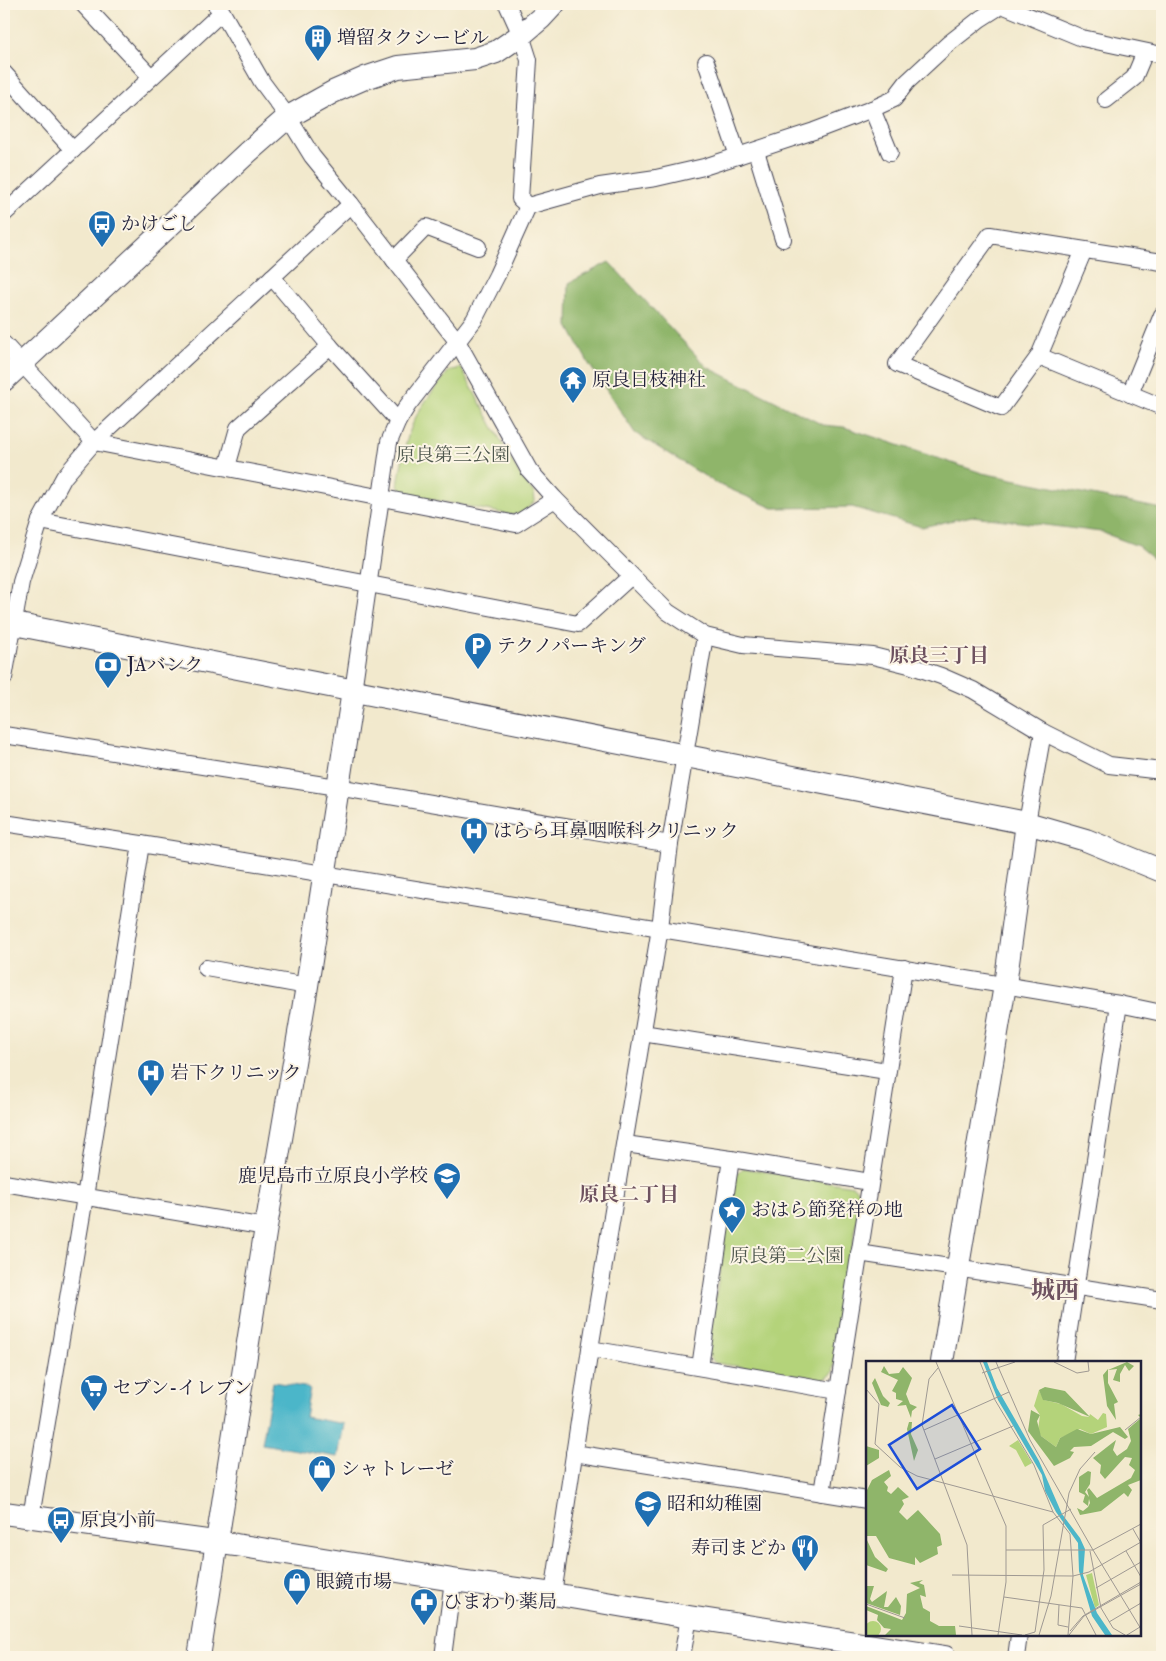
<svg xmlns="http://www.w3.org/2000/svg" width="1166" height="1661" viewBox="0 0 1166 1661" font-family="'IM FELL Double Pica','Noto Serif JP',serif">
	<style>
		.green { fill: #b4d37a; stroke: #6b7a5a }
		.forest { fill: #8fb56a; stroke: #586c52 }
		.water { fill: #4cb6c9; stroke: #376c82 }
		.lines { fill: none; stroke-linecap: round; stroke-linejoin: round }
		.street-casing { stroke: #414051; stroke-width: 18 }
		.secondary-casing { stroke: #414051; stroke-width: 24 }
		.street { stroke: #fff; stroke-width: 16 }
		.secondary { stroke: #fff; stroke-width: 22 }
		.labels { text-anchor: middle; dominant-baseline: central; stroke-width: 4; stroke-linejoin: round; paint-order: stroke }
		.poi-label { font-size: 19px; fill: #22223b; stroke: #fcf5e5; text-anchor: start }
		.park-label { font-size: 19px; fill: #4e574e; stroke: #fcf5e5 }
		.neighbourhood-label { font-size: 20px; font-weight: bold; fill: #6e5260; stroke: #fcf5e5 }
		.district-label { font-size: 24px; font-weight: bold; fill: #6e5260; stroke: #fcf5e5 }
		.inset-road { fill: none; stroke: #9f9993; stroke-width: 1 }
		.view { fill: #1d4ed8; fill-opacity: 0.15; stroke: #1d4ed8; stroke-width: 2.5 }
		.inset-edge { fill: none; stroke: #22223b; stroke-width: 2.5 }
	</style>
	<rect width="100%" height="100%" fill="#fcf5e5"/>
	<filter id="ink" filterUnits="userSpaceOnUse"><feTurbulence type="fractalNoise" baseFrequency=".02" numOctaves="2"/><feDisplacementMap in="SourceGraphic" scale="10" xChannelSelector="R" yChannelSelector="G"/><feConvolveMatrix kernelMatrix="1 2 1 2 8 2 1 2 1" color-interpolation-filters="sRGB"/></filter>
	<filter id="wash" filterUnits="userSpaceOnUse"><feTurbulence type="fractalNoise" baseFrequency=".0096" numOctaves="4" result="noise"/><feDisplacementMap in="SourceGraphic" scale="20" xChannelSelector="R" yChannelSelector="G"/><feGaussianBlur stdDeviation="1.12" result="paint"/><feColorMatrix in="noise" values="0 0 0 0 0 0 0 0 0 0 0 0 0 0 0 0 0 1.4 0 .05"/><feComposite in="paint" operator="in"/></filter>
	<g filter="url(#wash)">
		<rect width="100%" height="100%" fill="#f2e9cd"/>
		<g class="green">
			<path d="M461,368L518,472L534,493L535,501L523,513L512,515L404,494L398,486C402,460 406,431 421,408C429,395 440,383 449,371Z"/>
			<polygon points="743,1168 853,1186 861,1193 833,1373 825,1379 715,1363 707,1354 734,1177"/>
		</g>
		<polygon class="forest" points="609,262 707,367 823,425 844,427 982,473 1162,509 1162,566 1138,546 1101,532 972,516 922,527 852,507 773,508 716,483 635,433 589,364 568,326 569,283"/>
		<polygon class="water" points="273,1382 310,1388 305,1417 344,1424 338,1457 262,1444"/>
	</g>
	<g filter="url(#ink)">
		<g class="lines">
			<g class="street-casing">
				<g id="street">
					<polyline points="83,4 151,77"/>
					<polyline points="215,4 222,12 262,82 288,117 312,156 351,204 457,341 529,470 555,499 668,612 705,636 743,645 873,656 909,665 941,676 973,690 1043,732 1109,765 1162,771"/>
					<polyline points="507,4 521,35 529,60 520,199 528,206"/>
					<polyline points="706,62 738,156"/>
					<polyline points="4,73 73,150"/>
					<polyline points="1106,100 1134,78 1145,52"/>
					<polyline points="872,109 890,153"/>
					<polyline points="756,151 783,239"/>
					<polyline points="4,214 222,12"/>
					<polyline points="1084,250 1039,356 1001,408 897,364 990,235 1162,262"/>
					<polyline points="394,260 426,227 478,247"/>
					<polyline points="272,277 330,346 398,421"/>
					<polyline points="4,344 94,442 516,524 555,499"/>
					<polyline points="1039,356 1162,407"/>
					<polyline points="1130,394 1162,315"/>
					<polyline points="227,467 238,428 330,346"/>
					<polyline points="40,521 578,624 631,576"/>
					<polyline points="4,678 21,582 40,521 64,477 94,442 351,204"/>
					<polyline points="353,691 389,442 398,421 408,405 474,320 497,275 528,206 600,186 656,178 704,167 814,131 872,109 894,99 907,82 948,44 980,19 1002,5 1082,38 1162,55"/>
					<polyline points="4,735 337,787 670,844"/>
					<polyline points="4,823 141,844 1119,1004 1162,1013"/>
					<polyline points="1027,823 1043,732"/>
					<polyline points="206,968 307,986"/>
					<polyline points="642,1033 887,1071"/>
					<polyline points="625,1144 731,1159 870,1182"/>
					<polyline points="4,1183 266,1227"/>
					<polyline points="859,1253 1162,1300"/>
					<polyline points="590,1349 838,1391"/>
					<polyline points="1064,1362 1119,1004"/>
					<polyline points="700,1367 731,1159"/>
					<polyline points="574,1453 867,1500"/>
					<polyline points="822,1493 904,968"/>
					<polyline points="31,1517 85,1197 141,844"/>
					<polyline points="553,1594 590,1349 660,928 670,844 705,636"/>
					<polyline points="443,1657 453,1580"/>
					<polyline points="682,1657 689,1617"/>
					<polyline points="1016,1657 1019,1635"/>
				</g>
			</g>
			<g class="secondary-casing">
				<g id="secondary">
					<polyline points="4,380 248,152 288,117 333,92 365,78 398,67 475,59 496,52 521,35 541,18 554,4"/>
					<polyline points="4,622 1027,823 1086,840 1162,871"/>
					<polyline points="942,1362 1005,985 1027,823"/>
					<polyline points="4,1513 236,1545 453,1580 553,1594 689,1617 945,1657"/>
					<polyline points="199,1657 266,1227 307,986 353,691"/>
				</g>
			</g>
			<use href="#street" class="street"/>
			<use href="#secondary" class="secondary"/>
		</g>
	</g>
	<defs>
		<g id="building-pin" transform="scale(1.4375)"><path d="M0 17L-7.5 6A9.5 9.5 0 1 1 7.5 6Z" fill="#1f6fb2" stroke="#fcf5e5"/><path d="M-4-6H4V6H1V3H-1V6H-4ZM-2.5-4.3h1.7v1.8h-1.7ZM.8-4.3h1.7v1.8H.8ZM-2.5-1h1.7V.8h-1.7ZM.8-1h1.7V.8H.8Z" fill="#fff"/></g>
		<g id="bus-pin" transform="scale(1.4375)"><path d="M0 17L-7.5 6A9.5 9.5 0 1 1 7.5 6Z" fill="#1f6fb2" stroke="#fcf5e5"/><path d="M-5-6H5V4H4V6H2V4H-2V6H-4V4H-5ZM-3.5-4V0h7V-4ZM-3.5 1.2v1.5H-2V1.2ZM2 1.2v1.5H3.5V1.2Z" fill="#fff"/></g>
		<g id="temple-pin" transform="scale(1.4375)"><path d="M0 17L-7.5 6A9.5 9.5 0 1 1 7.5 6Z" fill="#1f6fb2" stroke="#fcf5e5"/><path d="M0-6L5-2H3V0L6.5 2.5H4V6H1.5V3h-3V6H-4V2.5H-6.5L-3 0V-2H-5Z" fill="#fff"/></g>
		<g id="parking-pin" transform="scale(1.4375)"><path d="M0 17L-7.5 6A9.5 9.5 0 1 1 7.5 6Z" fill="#1f6fb2" stroke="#fcf5e5"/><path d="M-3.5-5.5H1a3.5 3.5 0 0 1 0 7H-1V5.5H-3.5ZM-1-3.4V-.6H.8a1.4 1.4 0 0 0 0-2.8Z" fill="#fff"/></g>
		<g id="bank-pin" transform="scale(1.4375)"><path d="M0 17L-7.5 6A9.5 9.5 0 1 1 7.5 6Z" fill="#1f6fb2" stroke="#fcf5e5"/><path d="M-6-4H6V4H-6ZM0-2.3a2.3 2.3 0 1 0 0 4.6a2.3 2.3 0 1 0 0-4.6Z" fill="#fff"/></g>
		<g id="hospital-pin" transform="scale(1.4375)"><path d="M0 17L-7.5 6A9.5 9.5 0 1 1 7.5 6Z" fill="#1f6fb2" stroke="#fcf5e5"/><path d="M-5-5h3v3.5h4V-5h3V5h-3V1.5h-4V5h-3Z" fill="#fff"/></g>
		<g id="school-pin" transform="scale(1.4375)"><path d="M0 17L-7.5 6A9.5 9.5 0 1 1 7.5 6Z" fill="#1f6fb2" stroke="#fcf5e5"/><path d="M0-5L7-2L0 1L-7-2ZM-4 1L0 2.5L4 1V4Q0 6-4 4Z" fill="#fff"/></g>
		<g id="sight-pin" transform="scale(1.4375)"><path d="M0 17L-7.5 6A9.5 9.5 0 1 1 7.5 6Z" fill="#1f6fb2" stroke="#fcf5e5"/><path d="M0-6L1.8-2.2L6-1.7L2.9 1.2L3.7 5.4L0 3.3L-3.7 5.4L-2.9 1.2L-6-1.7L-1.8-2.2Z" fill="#fff"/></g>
		<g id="supermarket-pin" transform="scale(1.4375)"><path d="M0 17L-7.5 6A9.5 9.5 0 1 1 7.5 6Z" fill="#1f6fb2" stroke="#fcf5e5"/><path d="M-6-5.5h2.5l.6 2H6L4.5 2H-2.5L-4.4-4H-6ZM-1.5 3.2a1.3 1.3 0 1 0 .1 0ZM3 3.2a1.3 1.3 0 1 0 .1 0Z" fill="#fff"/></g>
		<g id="shop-pin" transform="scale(1.4375)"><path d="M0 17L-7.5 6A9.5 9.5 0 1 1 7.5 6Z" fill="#1f6fb2" stroke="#fcf5e5"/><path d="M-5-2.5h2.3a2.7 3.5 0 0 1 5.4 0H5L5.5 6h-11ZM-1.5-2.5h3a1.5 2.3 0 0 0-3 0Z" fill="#fff"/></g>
		<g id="restaurant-pin" transform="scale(1.4375)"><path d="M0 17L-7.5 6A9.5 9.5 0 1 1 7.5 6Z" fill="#1f6fb2" stroke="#fcf5e5"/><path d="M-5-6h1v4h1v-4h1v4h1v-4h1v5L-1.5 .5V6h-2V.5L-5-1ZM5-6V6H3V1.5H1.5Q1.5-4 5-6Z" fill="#fff"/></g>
		<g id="pharmacy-pin" transform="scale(1.4375)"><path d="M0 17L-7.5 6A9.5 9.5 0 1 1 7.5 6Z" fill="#1f6fb2" stroke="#fcf5e5"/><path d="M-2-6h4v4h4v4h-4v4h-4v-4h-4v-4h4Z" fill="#fff"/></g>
	</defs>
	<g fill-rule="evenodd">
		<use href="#building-pin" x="318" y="38"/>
		<use href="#bus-pin" x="102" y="224"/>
		<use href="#temple-pin" x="573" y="380"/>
		<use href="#parking-pin" x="478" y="646"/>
		<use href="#bank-pin" x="108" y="665"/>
		<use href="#hospital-pin" x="474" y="831"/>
		<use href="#hospital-pin" x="151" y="1073"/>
		<use href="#school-pin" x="447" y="1176"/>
		<use href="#sight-pin" x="732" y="1210"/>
		<use href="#supermarket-pin" x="94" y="1388"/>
		<use href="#shop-pin" x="322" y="1469"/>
		<use href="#school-pin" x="648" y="1504"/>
		<use href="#bus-pin" x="61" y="1520"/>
		<use href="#restaurant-pin" x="805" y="1548"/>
		<use href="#shop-pin" x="297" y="1582"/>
		<use href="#pharmacy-pin" x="424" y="1602"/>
	</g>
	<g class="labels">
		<g class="poi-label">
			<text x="337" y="38">増留タクシービル</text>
			<text x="121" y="224">かけごし</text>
			<text x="592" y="380">原良日枝神社</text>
			<text x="497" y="646">テクノパーキング</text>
			<text x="127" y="665">JAバンク</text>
			<text x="493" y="831">はらら耳鼻咽喉科クリニック</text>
			<text x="170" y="1073">岩下クリニック</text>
			<text x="428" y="1176" text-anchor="end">鹿児島市立原良小学校</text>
			<text x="751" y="1210">おはら節発祥の地</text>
			<text x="113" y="1388">セブン-イレブン</text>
			<text x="341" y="1469">シャトレーゼ</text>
			<text x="667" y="1504">昭和幼稚園</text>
			<text x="80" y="1520">原良小前</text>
			<text x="786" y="1548" text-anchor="end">寿司まどか</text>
			<text x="316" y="1582">眼鏡市場</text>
			<text x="443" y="1602">ひまわり薬局</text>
		</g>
		<g class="park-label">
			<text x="453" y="455">原良第三公園</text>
			<text x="787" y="1256">原良第二公園</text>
		</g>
		<g class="neighbourhood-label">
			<text x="939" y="655">原良三丁目</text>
			<text x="629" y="1194">原良二丁目</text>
		</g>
		<g class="district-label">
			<text x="1055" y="1290">城西</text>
		</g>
	</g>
	<g transform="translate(866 1361)">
		<rect width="275" height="275" fill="#f2e9cd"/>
		<path d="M173,29L178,39L195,43L216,55L223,56L224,53L232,59L237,52L240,53L241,66L225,73L214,68L194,77L190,86L175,75L172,69L174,54L168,45ZM152,79L166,102L159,106L150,89L143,85ZM226,212L233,244L229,247L220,214ZM-1 268a8 8 0 1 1 16 0a8 8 0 1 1-16 0Z" fill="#b4d37a"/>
		<path d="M261,1L268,5L263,10L259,4L254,13V21L247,19L251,8L242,9ZM18,5L23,13L33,12L37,6L46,17L40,33L44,43L51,46L46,50L45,57L40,44L31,45L37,40L30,38V32L26,30L32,19L15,11ZM242,8V22L252,41L248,43L250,59L241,45L237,14ZM9,17L17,35L24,42L22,46L15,44L6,22ZM179,26L199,30L224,56L192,42L177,39L173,29ZM165,49L174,54L171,60L175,75L190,86L194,77L211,68L225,73L254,66L262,76L259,78L247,71L225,85L208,86L204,90L208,91L204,97L188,105L162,70ZM275,53V119L262,124L266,129L262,136L258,132L235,150L214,154L211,147L217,150L222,146L224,142L223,138L222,145L217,141L219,134L213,131V116L222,110L225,111L224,123L219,131L223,136L221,129L223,127L231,137L265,117L269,109L263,104L266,97L259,96L239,118L234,112L235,104L227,97L250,79L247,89L251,95L261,88L265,80L262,68L275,57L272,54ZM43,61H46L45,73L52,89L48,100L41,68ZM0,85L13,89V97L0,105ZM23,109L25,115L18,121L22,126L21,130L25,133L32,126L43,136L36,139L38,143L33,151L41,159L52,149L74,173L76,184L71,186L72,193L54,202L49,196V204L23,197L10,175H0V131L6,119ZM0,177L9,196L22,208L20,211L0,204ZM57,219L53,222L58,224L60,236L54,234L57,247L64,251V260L73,265H89L90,274H19L25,268L18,267L11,259L12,254L0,249V245L36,259L40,252L41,233L54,227L44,222ZM0,225H8L4,238L6,241L21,230L18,246H22L30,236L35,245L34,254L0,242Z" fill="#8fb56a"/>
		<path d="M117,1H121L131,27L173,100L196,153L214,177L219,188L217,214L231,252L246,274H239L226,255L213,210L212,182L190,151L179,130L176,114L132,39Z" fill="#4cb6c9"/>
		<path class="inset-road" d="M70,1L140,165V221L132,274M130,1L164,79L227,189L275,163M188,1L211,12L223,10L222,1M72,7L63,18L56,64L101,184L106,274M116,12L149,1M0,28L13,43L9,83L34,106L51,115L187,151M58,69L143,31M259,69L275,56M69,98L147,65M267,168L275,182M140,189H227L275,268M224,190L235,247L247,267L259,274M260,190L275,216M86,214L207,215L204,173L187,151L168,104L129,39L114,1M230,227L275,201M138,236L216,247L230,274M0,243L39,257M193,244L192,264L202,266M243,261L275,242M93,265L156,274M204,270L217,255L275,221M159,274L169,271L171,257L178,209L177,164L205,148M173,274L185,235L203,132L214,108L229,91M202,274L207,215L223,211L275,181M203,274L218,255L275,223M261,274L274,266"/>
		<path class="view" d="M86,44L114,88L51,128L23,84Z"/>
		<rect width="275" height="275" class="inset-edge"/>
	</g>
	<rect width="1166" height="1661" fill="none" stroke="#fcf5e5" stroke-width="20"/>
</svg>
